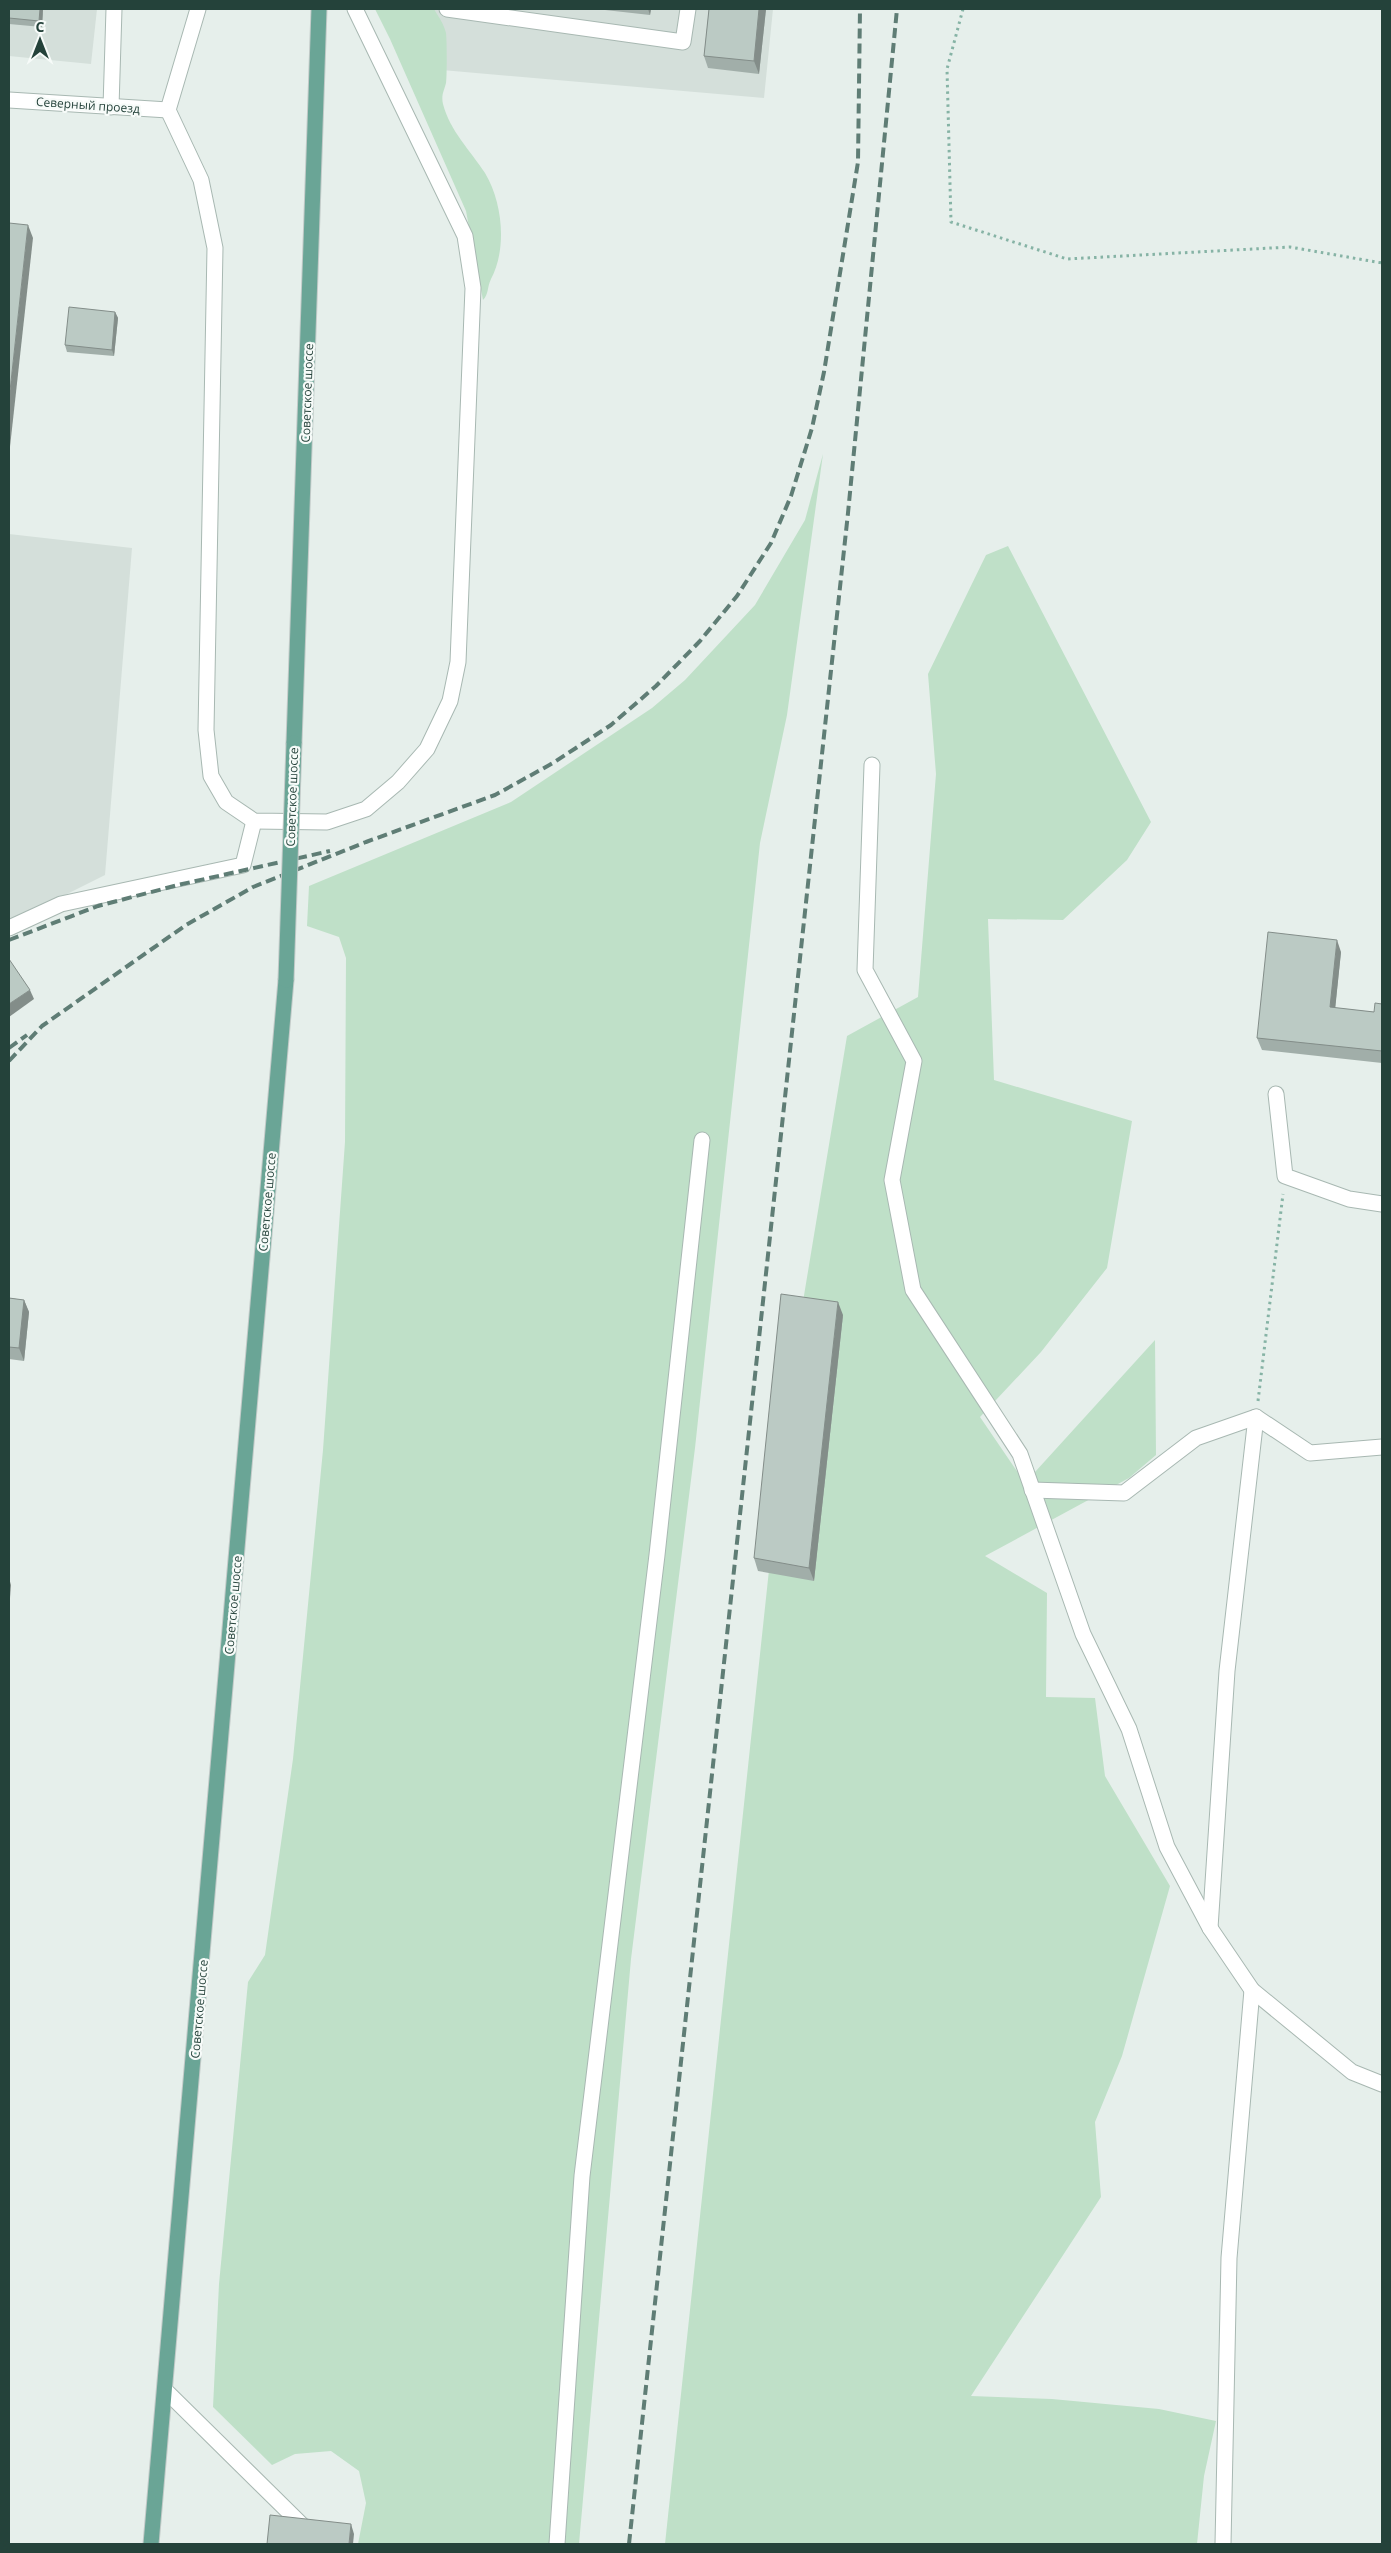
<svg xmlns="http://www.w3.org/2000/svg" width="1391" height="2553" viewBox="0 0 1391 2553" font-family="'Open Sans',sans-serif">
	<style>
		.built { fill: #d4dfda }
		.green { fill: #bfe0c8 }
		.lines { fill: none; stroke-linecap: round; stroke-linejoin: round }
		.minor-casing { stroke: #a8b8b2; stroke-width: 17 }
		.major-casing { stroke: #c2cac8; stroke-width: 17 }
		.path { stroke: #86b3a5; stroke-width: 3; stroke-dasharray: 2.5 4; stroke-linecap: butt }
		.minor { stroke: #fff; stroke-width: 15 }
		.major { stroke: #6aa596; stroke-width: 15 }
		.rail { stroke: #5f7d75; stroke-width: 4; stroke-dasharray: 10 5; stroke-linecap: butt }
		.major-bridge-casing { stroke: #c2cac8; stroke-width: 17; stroke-linecap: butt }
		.major-bridge { stroke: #6aa596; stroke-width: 15 }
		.wall { fill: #a1aea9 }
		.shaded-wall { fill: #838d89 }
		.building { fill: #bbcac4; stroke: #838d89 }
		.labels { text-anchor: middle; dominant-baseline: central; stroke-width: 4.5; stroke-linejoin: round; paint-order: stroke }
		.street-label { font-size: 12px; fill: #24423a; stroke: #f7fbf9 }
	</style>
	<rect width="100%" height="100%" fill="#e6efeb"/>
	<g class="built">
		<polygon points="9,9 97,9 91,64 9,56"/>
		<polygon points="401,9 773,9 764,98 408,67"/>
		<polygon points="9,534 132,548 105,875 9,923"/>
	</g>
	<g class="green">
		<path d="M375,9H434C438,16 444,24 446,33C447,40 447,77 446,83C444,91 441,95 443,104C450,131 470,150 485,173C503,203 507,249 491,279C487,287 489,294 483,300L466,211L390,39Z"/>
		<polygon points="823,454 787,715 760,843 695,1448 631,1959 579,2544 358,2544 366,2503 359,2471 331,2451 295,2454 272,2465 213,2407 219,2284 248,1982 265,1955 293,1759 323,1450 345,1142 346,958 339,937 307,926 309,886 511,802 652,708 685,680 755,605 805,520"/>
		<polygon points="1008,546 1151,822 1127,860 1063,920 988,919 994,1080 1132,1121 1107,1268 1041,1352 980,1417 1025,1483 1155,1340 1156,1455 1129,1478 985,1556 1047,1593 1046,1697 1095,1698 1105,1776 1170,1886 1122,2056 1095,2122 1101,2197 971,2396 1052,2399 1159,2409 1216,2421 1204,2476 1197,2544 665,2544 788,1392 847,1036 918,997 936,774 928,674 986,555"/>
	</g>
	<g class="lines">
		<g class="minor-casing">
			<g id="minor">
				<polyline points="198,9 168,110 201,180 215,248 206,730 211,776 226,802 254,821 327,822 366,809 398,782 427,749 450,701 458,662 473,288 465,236 355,9"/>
				<polyline points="447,9 683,42 688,9"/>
				<polyline points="9,100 168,110"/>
				<polyline points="111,107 114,9"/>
				<polyline points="872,765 865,970 914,1061 892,1180 913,1290 1020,1454 1083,1634 1129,1729 1167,1847 1210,1928 1252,1990 1352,2072 1382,2084"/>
				<polyline points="9,928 61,904 243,865 254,821"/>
				<polyline points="1276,1094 1285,1176 1349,1199 1382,1204"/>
				<polyline points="1032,1490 1124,1493 1196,1438 1256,1417 1310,1453 1382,1447"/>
				<polyline points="1210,1928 1227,1671 1256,1417"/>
				<polyline points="166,2391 305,2528"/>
				<polyline points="557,2544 582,2176 657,1555 702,1140"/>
				<polyline points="1223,2544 1229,2258 1252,1990"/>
			</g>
		</g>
		<g class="major-casing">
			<g id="major">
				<polyline points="294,743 319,9"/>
				<polyline points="151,2544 286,980"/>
			</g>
		</g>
		<g class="path">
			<polyline points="963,9 947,69 951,222 1067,259 1290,247 1382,263"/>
			<polyline points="1258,1401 1283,1194"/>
		</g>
		<use href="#minor" class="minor"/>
		<use href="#major" class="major"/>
		<g class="rail">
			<polyline points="9,940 98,906 178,885 330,851"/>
			<polyline points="9,1048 27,1035"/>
			<polyline points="9,1061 42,1026 186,925 253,887 366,842 495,795 553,763 611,725 656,686 700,641 737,596 771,543 791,496 812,428 824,372 858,162 860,9"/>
			<polyline points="629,2544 848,513 897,9"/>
		</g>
		<g class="major-bridge-casing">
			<polyline id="major-bridge" points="286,980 294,743"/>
		</g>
		<use href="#major-bridge" class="major-bridge"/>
	</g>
	<g class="wall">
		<polygon points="9,9 43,9 42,27 9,24"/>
		<polygon points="596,9 651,9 650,15"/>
		<polygon points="709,9 766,9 759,74 708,68 704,56"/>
		<polygon points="115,312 118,318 114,356 67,352 65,345"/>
		<polygon points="1341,952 1335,1008 1374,1012 1382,1004 1382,1063 1262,1050 1257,1038"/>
		<polygon points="9,1298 24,1300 29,1312 24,1361 9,1359"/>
		<polygon points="843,1315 814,1581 758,1571 754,1558"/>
	</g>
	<g class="shaded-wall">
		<polygon points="40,9 43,9 42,27 39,21"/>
		<polygon points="648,9 651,9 650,15"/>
		<polygon points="759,9 766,9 759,74 754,61"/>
		<polygon points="28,225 33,238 9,456 9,400"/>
		<polygon points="115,312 118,318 114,356 112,350"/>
		<polygon points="1337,940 1341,952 1334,1020 1330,1007"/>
		<polygon points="30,990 34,999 9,1017 9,1004"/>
		<polygon points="24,1300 29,1312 24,1361 19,1348"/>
		<polygon points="838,1302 843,1315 814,1581 809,1568"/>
		<polygon points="9,1578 11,1585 9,1611"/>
		<polygon points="351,2524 354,2534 353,2544 349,2544"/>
	</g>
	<g class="building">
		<polygon points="9,9 40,9 39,21 9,18"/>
		<polygon points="709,9 759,9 754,61 704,56"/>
		<polygon points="9,223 28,225 9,400"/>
		<polygon points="69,307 115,312 112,350 65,345"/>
		<polygon points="1268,932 1337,940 1330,1007 1374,1012 1375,1003 1382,1004 1382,1051 1257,1038"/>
		<polygon points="9,959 30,990 9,1004"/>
		<polygon points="781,1294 838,1302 809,1568 754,1558"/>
		<polygon points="9,1298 24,1300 19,1348 9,1347"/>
		<polygon points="270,2515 351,2524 349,2544 267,2544"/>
	</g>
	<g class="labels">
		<g class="street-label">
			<text transform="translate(88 105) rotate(4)">Северный проезд</text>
			<text transform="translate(307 393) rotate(-88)">Советское шоссе</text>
			<text transform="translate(292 797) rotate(-88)">Советское шоссе</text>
			<text transform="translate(267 1202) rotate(-85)">Советское шоссе</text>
			<text transform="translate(233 1605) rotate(-85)">Советское шоссе</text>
			<text transform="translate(199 2009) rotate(-85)">Советское шоссе</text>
		</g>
	</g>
	<rect width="1391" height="2553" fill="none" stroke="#24423a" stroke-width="20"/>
	<g transform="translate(40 40)" stroke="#f7fbf9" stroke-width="4" paint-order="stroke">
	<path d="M0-4L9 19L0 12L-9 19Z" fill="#24423a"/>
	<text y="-8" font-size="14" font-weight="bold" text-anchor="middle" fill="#24423a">С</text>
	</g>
</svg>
